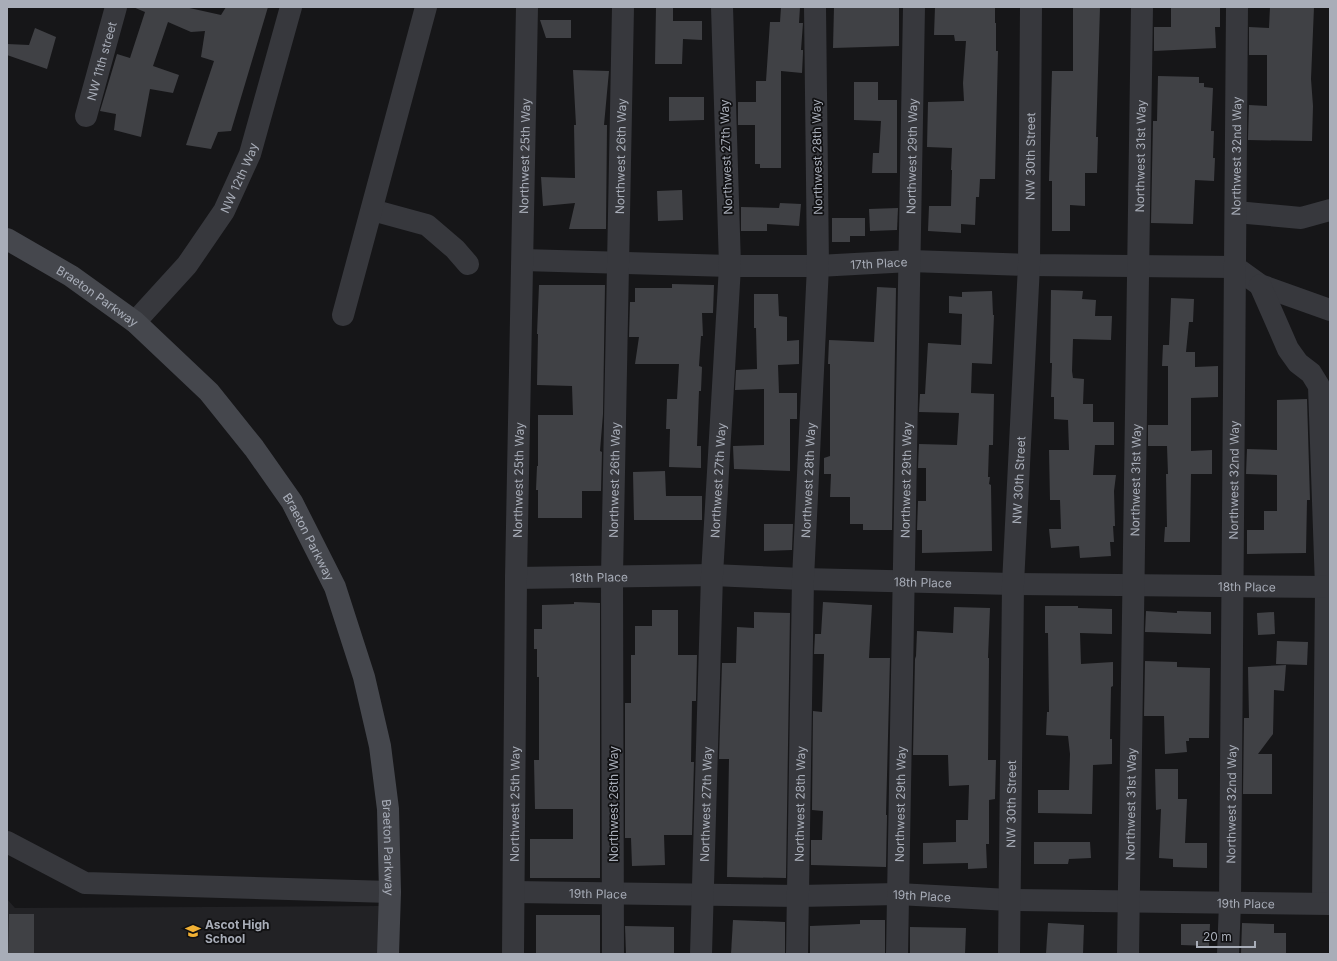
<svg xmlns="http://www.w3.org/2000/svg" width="1337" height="961" viewBox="0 0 1337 961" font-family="Inter,sans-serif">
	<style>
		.built { fill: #222225 }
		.building { fill: #404145 }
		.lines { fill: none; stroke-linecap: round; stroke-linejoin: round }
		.street { stroke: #37383d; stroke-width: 22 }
		.secondary { stroke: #45474d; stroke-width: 22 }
		.labels { text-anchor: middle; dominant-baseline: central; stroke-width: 3.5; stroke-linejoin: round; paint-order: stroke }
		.street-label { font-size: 12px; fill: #a8adb8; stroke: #111113 }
		.poi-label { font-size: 12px; font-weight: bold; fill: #a8adb8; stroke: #111113; text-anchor: start }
	</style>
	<rect width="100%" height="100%" fill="#161618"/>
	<polygon class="built" points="7,899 15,908 380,906 378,954 7,954"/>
	<g class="building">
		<polygon points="133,7 185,7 221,15 226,7 268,7 231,131 218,132 211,149 186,145 214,61 201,57 205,31 191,32 168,22 153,66 179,75 173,93 150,89 141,137 114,130 116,114 100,111 117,54 130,58 145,12"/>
		<polygon points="656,7 673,7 673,21 702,21 702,40 683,39 682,64 655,64"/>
		<polygon points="781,7 800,7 799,23 803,23 801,50 803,50 803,53 802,73 781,71 781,168 760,168 760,164 755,164 755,125 738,125 738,102 756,102 756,81 766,81 770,22 780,22"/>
		<polygon points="834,7 899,7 899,46 833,48"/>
		<polygon points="935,7 995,7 995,23 996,23 996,51 998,51 995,179 980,179 979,197 976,197 975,225 961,224 961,233 928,231 929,206 951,206 952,170 951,170 952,148 927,147 928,102 964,101 963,83 966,41 955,41 954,35 934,35"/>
		<polygon points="1073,7 1100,7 1096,137 1098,137 1097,173 1085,173 1085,206 1070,205 1070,231 1052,231 1052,181 1049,181 1052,71 1073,71"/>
		<polygon points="1171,7 1220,7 1220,27 1215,27 1216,48 1154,51 1154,27 1171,27"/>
		<polygon points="1270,7 1314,7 1311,79 1313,106 1312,141 1248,140 1249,105 1267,106 1267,55 1249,55 1249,27 1269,28"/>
		<polygon points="540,20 571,20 571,38 546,38"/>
		<polygon points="35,28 56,37 47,69 7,55 7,44 29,45"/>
		<polygon points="573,70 609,71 604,125 607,125 606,229 569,229 575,203 543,206 541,177 575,178 574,125 576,125"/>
		<polygon points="1158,76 1199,77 1199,83 1204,83 1204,87 1213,88 1211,131 1214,131 1213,158 1215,158 1214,181 1195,180 1193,224 1151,223 1153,121 1157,121"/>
		<polygon points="854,82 878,82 878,100 897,100 897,173 872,173 873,153 879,153 881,121 854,120"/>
		<polygon points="669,97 704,97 704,120 669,121"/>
		<polygon points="682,190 683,220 658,221 657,191"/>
		<polygon points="780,203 801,204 799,226 767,224 767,231 741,231 741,207 779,208"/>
		<polygon points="898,208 897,230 870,231 869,209"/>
		<polygon points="832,218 865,218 865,236 850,236 850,242 832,242"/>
		<polygon points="672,284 714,285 713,313 702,313 703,336 701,336 699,366 702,367 701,391 699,391 697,446 701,446 701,468 669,467 670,429 666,429 667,399 677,399 679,364 635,364 639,337 629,337 630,302 635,302 635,288 672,288"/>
		<polygon points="539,285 605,285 603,414 600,451 602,452 601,491 582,491 582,518 538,518 538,490 536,490 537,466 538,466 538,415 573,415 572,386 537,385 538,334 537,334"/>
		<polygon points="877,287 896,288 892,530 863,530 863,524 850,524 850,497 830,497 831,474 824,474 824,458 830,456 830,364 828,364 829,340 874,342"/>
		<polygon points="1051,290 1083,291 1082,299 1096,300 1095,316 1112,316 1111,340 1073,339 1072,371 1073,378 1084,379 1083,404 1093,404 1093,422 1114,422 1114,445 1095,445 1093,475 1116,475 1114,491 1115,526 1113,526 1114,542 1110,542 1111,556 1080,558 1079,546 1051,548 1049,529 1061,529 1060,500 1050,500 1049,450 1069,450 1068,420 1054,419 1054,397 1051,397 1052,363 1050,363"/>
		<polygon points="992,291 993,315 994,315 992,364 972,363 971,393 994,394 993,445 989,445 988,477 990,477 989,484 991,485 992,551 922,553 922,530 917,530 918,501 926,501 926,468 918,468 919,444 957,445 959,413 919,412 920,394 925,394 928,343 961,345 962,314 949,313 949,296 962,297 962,292"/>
		<polygon points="754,294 778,294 779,316 787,317 787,341 799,340 799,364 778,365 779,393 797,393 797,419 790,419 790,471 734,469 733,446 764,445 764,389 735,390 736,370 757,369 756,328 754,328"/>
		<polygon points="1171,298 1194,299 1193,322 1189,322 1186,352 1195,352 1195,367 1218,366 1218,397 1191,398 1191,451 1212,450 1212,474 1191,474 1190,542 1164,542 1165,527 1167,527 1166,474 1168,474 1167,446 1148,446 1148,425 1168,425 1168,366 1162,366 1163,345 1169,345"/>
		<polygon points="1307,399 1310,500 1307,500 1306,553 1247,554 1247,530 1264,530 1264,511 1277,511 1277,475 1246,474 1247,449 1277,450 1277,400"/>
		<polygon points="665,471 666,496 702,496 702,520 634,520 633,472"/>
		<polygon points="764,524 793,524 792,550 764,551"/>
		<polygon points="574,602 600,603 600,878 530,878 530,839 573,839 573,809 535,809 534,760 539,760 539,677 537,677 537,649 534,649 534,629 542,629 542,605 574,604"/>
		<polygon points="823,602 872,605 869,658 890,658 886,815 887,815 886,867 811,865 811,840 822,840 823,811 812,810 813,711 822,712 824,654 814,654 815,634 821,634"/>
		<polygon points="1045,606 1078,606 1078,608 1112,609 1112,634 1080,633 1081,664 1113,662 1113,686 1111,687 1110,739 1112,739 1112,764 1093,765 1092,814 1038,813 1038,790 1069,790 1070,754 1068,736 1046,735 1047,712 1049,712 1048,633 1045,633"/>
		<polygon points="954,607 990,608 988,658 989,658 988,760 996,760 995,799 989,800 989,844 986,844 987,868 968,869 968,863 923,864 923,843 956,842 956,820 968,820 969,785 949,786 948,755 913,755 915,659 916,656 917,631 953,633"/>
		<polygon points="652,610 678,610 678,655 697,655 696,701 692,701 691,762 694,762 692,835 664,835 665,865 632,866 631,838 625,838 625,703 631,703 631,655 635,655 635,626 652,626"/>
		<polygon points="1146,611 1177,613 1177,611 1211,612 1211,634 1145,632"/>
		<polygon points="754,612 790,613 786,878 727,877 729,759 719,759 722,663 736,663 737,627 754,628"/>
		<polygon points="1274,612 1275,634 1258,635 1257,613"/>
		<polygon points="1277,641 1308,642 1307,665 1276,664"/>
		<polygon points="1145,661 1177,662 1177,667 1210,668 1209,738 1189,738 1189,741 1186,741 1187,752 1165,754 1164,716 1144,716"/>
		<polygon points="1286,665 1284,691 1274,690 1273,734 1258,754 1272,754 1272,794 1243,794 1244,718 1249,718 1248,667"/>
		<polygon points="1155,769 1178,769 1178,799 1187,799 1185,843 1207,843 1207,868 1173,867 1173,859 1159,858 1161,809 1156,810"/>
		<polygon points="1034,842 1090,842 1091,858 1069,859 1068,864 1034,864"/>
		<polygon points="9,914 34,914 34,954 8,954"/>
		<rect x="536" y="915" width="64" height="39"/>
		<polygon points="733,920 785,922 785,954 731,954"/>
		<polygon points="860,920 885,920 885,954 810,954 810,926 860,924"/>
		<polygon points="1048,923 1084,925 1083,954 1046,954"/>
		<polygon points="1242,923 1274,924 1274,933 1286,933 1286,954 1241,954"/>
		<polygon points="1181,924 1210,924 1209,946 1181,945"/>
		<polygon points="625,926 674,927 674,954 626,954"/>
		<polygon points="910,927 966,928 965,954 910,954"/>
	</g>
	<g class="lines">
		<g class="street">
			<path id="s1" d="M86,116L116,7"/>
			<polyline points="372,210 427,225 455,249 468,264"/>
			<polyline points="1236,212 1301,218 1330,210"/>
			<path id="s2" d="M523,260L730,266H818L910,261L1029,265L1235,267L1260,285L1330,310"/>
			<polyline points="1260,285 1288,349 1298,363 1311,373 1319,386 1326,587 1323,903"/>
			<polyline points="343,315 426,7"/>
			<path id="s3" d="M135,322L187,265L224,211L250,154L291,7"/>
			<path id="s4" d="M516,578L712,575L803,579L1013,584L1330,587"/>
			<polyline points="7,842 85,883 390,892"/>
			<path id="s5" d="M514,892L798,896L898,894L1009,900L1330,904"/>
			<path id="s6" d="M513,954L516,578L527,7"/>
			<path id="s7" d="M613,954L612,576L623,7"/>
			<path id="s8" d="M701,954L712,575L730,266L722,7"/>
			<path id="s9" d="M797,954L803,579L818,266L815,7"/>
			<path id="s10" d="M897,954L914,7"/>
			<path id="s11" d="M1009,954L1013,584L1029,265L1031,7"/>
			<path id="s12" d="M1128,954L1142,7"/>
			<path id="s13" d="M1228,954L1230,903L1237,7"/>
		</g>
		<path class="secondary" id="s14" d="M7,239L71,276L135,322L209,392L254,448L292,502L335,587L364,677L380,746L388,809L390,892L388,954"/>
	</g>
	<defs>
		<g id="school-bare" transform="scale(1.2)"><path d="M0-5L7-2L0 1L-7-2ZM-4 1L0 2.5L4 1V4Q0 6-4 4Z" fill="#f2b134" stroke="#111113" stroke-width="2.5" paint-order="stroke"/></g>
	</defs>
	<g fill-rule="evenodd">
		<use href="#school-bare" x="193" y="931"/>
	</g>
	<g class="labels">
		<g class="street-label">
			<text stroke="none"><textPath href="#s1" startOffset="57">NW 11th street</textPath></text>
			<text stroke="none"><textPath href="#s6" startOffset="798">Northwest 25th Way</textPath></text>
			<text stroke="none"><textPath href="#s7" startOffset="798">Northwest 26th Way</textPath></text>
			<text transform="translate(726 157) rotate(-92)">Northwest 27th Way</text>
			<text transform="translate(817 157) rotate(-91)">Northwest 28th Way</text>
			<text stroke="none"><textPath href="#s10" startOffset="798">Northwest 29th Way</textPath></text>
			<text stroke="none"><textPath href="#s11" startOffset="798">NW 30th Street</textPath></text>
			<text stroke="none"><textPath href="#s12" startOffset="798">Northwest 31st Way</textPath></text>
			<text stroke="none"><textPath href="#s13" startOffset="798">Northwest 32nd Way</textPath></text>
			<text stroke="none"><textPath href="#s3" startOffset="179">NW 12th Way</textPath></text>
			<text stroke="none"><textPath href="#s2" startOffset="356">17th Place</textPath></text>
			<text stroke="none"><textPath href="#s14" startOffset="107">Braeton Parkway</textPath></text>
			<text stroke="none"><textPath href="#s6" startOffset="474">Northwest 25th Way</textPath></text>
			<text stroke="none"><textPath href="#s7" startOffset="474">Northwest 26th Way</textPath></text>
			<text stroke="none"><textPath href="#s8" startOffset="474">Northwest 27th Way</textPath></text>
			<text stroke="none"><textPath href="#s9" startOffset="474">Northwest 28th Way</textPath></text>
			<text stroke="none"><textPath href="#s11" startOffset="474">NW 30th Street</textPath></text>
			<text stroke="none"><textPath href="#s10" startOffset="474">Northwest 29th Way</textPath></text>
			<text stroke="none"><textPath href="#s12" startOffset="474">Northwest 31st Way</textPath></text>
			<text stroke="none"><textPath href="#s13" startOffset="474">Northwest 32nd Way</textPath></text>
			<text stroke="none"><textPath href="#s14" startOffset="431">Braeton Parkway</textPath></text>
			<text stroke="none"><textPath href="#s4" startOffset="83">18th Place</textPath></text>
			<text stroke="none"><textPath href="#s4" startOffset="407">18th Place</textPath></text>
			<text stroke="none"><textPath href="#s4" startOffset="731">18th Place</textPath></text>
			<text stroke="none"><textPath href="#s6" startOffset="150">Northwest 25th Way</textPath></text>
			<text transform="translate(613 804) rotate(-90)">Northwest 26th Way</text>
			<text stroke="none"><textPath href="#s8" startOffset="150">Northwest 27th Way</textPath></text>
			<text stroke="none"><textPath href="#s9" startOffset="150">Northwest 28th Way</textPath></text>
			<text stroke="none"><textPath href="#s10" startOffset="150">Northwest 29th Way</textPath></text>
			<text stroke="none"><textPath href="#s11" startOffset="150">NW 30th Street</textPath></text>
			<text stroke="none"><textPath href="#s12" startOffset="150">Northwest 31st Way</textPath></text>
			<text stroke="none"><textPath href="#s13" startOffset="150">Northwest 32nd Way</textPath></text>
			<text stroke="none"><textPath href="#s14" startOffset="755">Braeton Parkway</textPath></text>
			<text stroke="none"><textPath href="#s5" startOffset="84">19th Place</textPath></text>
			<text stroke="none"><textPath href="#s5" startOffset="408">19th Place</textPath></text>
			<text stroke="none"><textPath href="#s5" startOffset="732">19th Place</textPath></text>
		</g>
		<g class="poi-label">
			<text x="205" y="924">Ascot High<tspan x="205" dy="14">School</tspan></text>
		</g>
	</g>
	<rect width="1337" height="961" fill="none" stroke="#a8adb8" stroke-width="16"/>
	<path d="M1197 941v6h58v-6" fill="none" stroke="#a8adb8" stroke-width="2"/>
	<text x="1203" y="941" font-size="12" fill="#a8adb8" stroke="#111113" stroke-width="3" paint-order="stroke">20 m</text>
</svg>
